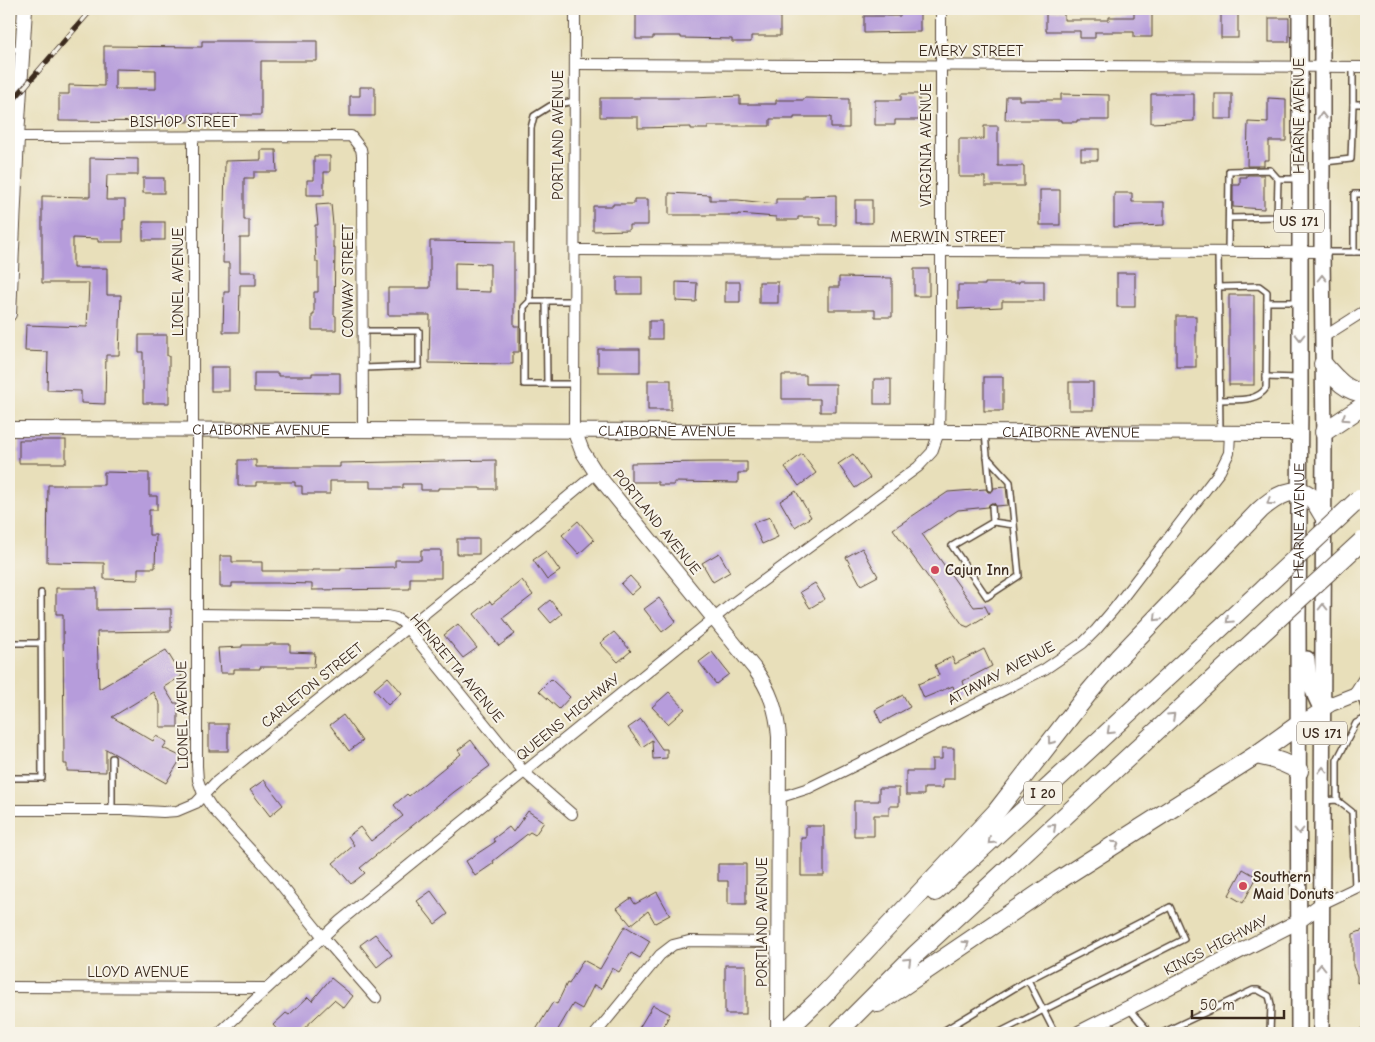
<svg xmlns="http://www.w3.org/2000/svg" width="1375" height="1042" viewBox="0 0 1375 1042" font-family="'Comic Neue',sans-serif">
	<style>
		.building { fill: #b69cdb; fill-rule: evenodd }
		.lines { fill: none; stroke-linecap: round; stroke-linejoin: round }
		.lane-casing { stroke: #554535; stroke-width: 8 }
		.street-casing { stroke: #554535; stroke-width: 12 }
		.secondary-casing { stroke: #554535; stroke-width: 16 }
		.primary-casing { stroke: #554535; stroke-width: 18 }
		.highway-casing { stroke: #554535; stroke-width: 20 }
		.lane { stroke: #fff; stroke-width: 5 }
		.street { stroke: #fff; stroke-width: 10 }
		.secondary { stroke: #fff; stroke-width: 14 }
		.primary { stroke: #fff; stroke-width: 15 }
		.highway { stroke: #fff; stroke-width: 18 }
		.rail-casing { stroke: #3b2a1e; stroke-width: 5.5 }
		.rail { stroke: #f7f3e8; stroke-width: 4; stroke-dasharray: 11; stroke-linecap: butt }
		.highway-bridge-casing { stroke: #554535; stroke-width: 20; stroke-linecap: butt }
		.highway-bridge { stroke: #fff; stroke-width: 18 }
		.oneway { stroke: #a79f9a }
		.poi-dot { fill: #d1495b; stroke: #f7f3e8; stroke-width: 2 }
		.labels { text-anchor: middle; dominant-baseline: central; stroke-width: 4; stroke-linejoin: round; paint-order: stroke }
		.shield { fill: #f7f3e8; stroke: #73665b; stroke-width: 1 }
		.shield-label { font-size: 14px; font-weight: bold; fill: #3b2a1e }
		.street-label { font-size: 15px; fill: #3b2a1e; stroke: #f7f3e8 }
		.poi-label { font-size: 15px; font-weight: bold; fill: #3b2a1e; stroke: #f7f3e8; text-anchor: start }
	</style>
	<rect width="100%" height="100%" fill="#f7f3e8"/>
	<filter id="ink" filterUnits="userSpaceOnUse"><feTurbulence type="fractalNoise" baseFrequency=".02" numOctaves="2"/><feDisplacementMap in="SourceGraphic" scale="10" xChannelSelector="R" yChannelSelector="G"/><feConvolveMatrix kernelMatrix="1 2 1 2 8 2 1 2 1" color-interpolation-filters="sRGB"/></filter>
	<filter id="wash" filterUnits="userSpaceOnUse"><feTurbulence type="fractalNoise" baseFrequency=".0096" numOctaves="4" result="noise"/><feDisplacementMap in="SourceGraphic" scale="20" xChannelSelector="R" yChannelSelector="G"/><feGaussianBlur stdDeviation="1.12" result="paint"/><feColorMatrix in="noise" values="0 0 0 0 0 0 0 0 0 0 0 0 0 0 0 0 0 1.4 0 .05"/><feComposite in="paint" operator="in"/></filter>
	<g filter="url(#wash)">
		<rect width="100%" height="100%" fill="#e8dfba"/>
		<g id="blocks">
			<g class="building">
				<polygon points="681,9 751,9 751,11 780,11 780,36 751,36 751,42 732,42 732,39 681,38 681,36 653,36 653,39 636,39 636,13 658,13 658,11 681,11"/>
				<polygon points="900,9 920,9 920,32 864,33 864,16 900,16"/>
				<rect x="1221" y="10" width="17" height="28"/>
				<polygon points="1046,11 1064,11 1064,20 1109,20 1109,17 1134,17 1134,12 1152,12 1152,37 1134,37 1134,32 1095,32 1095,38 1080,38 1080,31 1046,31"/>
				<rect x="1269" y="18" width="20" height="24"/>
				<path d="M202,41H317V61H261V115H189V122L59,121V94H69V85L104,86V46L202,47ZM115,69L156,70V89H115Z"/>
				<polygon points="360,87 375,87 375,116 350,116 350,96 360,96"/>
				<polygon points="901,94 919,94 919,120 895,120 895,125 875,125 875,100 901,100"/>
				<polygon points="1061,94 1109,95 1109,120 1077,120 1077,122 1061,122 1061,120 1005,120 1006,96 1019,96 1019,100 1061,100"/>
				<polygon points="1151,94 1194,94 1194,121 1151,123"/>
				<rect x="1215" y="94" width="17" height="25"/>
				<polygon points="740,96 740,104 776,104 776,100 804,100 804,98 849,99 849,128 831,128 831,117 794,117 794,119 770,119 770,126 708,126 708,129 691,129 691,127 638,128 638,117 600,117 600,98 691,98"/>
				<polygon points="1268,98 1286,99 1286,141 1269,141 1269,160 1264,160 1264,166 1247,166 1248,122 1268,123"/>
				<polygon points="984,126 998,126 998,166 1024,166 1024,186 985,186 985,177 959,177 959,139 984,139"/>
				<rect x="1081" y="149" width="17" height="11"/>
				<polygon points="261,150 276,150 277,172 254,172 254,178 244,178 244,220 249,220 249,238 240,238 240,272 256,272 256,285 240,285 239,332 223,332 224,292 229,292 229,263 223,263 225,161 261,160"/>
				<polygon points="314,156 330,156 330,172 324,172 324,195 307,195 307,180 314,180"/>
				<polygon points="90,158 138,159 138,175 107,175 106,200 125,200 125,220 123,220 123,242 98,242 98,239 73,238 73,268 107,268 107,295 121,295 119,355 106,355 105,404 81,403 81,391 47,390 48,352 25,351 26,325 87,327 89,283 42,283 42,196 90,197"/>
				<polygon points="1247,175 1264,175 1264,209 1233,207 1233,185 1240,185 1240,177 1247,177"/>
				<rect x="143" y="178" width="21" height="15"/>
				<rect x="1040" y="190" width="20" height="35"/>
				<polygon points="669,193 710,195 710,200 738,200 776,204 776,199 804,199 804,196 836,195 836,225 820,225 820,217 798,217 798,220 776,220 776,217 738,214 738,215 669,215"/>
				<polygon points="1114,193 1132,193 1132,202 1164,202 1164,225 1114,227"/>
				<polygon points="634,199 648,199 648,225 629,225 629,230 593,231 593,206 613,206 613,204 634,204"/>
				<rect x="855" y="200" width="17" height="23"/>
				<polygon points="331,204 333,225 333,247 335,247 334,315 336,316 336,330 312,330 312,315 314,315 314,292 318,292 318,262 316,262 315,241 315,225 318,225 316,205"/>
				<rect x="143" y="222" width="22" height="18"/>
				<path d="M430,241L514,242V326H519V352H513V364L429,363L430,315H388V288H430ZM455,263L490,264V292L455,291Z"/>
				<rect x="914" y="269" width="15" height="27"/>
				<rect x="1117" y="273" width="18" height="34"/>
				<rect x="617" y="277" width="25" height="17"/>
				<polygon points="839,277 892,278 892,317 875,317 875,310 829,310 829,287 839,287"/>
				<polygon points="1019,281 1044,281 1044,301 1002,301 1002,307 958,309 958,285 985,285 985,283 1019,283"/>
				<polygon points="676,282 697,283 696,302 676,301"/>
				<rect x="725" y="282" width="15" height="20"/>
				<rect x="759" y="282" width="19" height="21"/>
				<rect x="1229" y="295" width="25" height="90"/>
				<rect x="1176" y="316" width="20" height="51"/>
				<rect x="649" y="321" width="13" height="18"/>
				<polygon points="139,335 167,335 167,356 169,356 169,403 143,403 143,352 139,352"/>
				<rect x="598" y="349" width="42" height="23"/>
				<rect x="211" y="367" width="18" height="24"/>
				<polygon points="254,373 278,373 278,376 312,376 312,373 340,373 340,393 254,392"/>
				<polygon points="782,375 806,375 806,384 836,384 836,412 820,412 820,399 782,399"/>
				<rect x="984" y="377" width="19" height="34"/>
				<rect x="874" y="379" width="17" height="25"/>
				<rect x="648" y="380" width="23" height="30"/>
				<rect x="1069" y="382" width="24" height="28"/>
				<rect x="19" y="440" width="47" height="23"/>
				<polygon points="802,454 816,473 799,486 785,467"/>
				<polygon points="853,454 870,478 855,488 838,464"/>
				<polygon points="238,460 256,460 256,467 340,467 340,463 496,460 496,489 480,489 480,488 438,488 438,490 421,490 421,484 403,484 403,488 370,488 370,481 330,481 330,494 302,494 302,486 295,486 295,482 256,482 256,486 238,486"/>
				<polygon points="710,462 747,462 747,473 738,473 738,483 674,482 674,485 658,485 658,482 631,482 631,463"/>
				<polygon points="104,472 149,473 149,496 157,496 157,510 149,510 149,535 156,535 155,568 138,568 138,580 104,579 104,563 47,562 48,485 104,485"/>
				<polygon points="1006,487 1008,505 996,506 994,503 991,503 988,507 958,510 922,534 974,607 985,606 989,614 968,627 963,625 893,529 948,492 986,489 988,492 991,492 994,488"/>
				<polygon points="796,491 811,517 795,527 780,501"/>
				<polygon points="770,517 778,537 762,544 753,523"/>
				<polygon points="578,521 594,540 579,554 562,535"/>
				<rect x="457" y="539" width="22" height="15"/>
				<polygon points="862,548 878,576 861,585 846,557"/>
				<polygon points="421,550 441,550 441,578 410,578 410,589 312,590 312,584 278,583 232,583 232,587 220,587 220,556 232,556 232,562 262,562 262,571 312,571 312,570 341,570 341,568 395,567 395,560 421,560"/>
				<polygon points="546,551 560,571 547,580 533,560"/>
				<polygon points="719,553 730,572 713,582 702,563"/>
				<polygon points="630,576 640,587 631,595 621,584"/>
				<polygon points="522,580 533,595 503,618 515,634 499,646 474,614 490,601 492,604"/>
				<polygon points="815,583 825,599 810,608 800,592"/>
				<polygon points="56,588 97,588 97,610 171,609 171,631 97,632 99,689 166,650 182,676 164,687 174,703 178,703 178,727 160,727 160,705 153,692 112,717 153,741 156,736 167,742 163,748 182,757 166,783 106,749 106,772 67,771 67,764 64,764 63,614 56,614"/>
				<polygon points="659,598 676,621 662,632 644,609"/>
				<polygon points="550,600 562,614 551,623 539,609"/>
				<polygon points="458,624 477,648 463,658 444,635"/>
				<polygon points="614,632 631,651 618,662 600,643"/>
				<polygon points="270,644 290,644 290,652 315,653 314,667 260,667 260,669 234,669 234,673 220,673 218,648 242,647 242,645 270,645"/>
				<polygon points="984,649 992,666 963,681 965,688 955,692 953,686 924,698 918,684 939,675 935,665 952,657 955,664"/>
				<polygon points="712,652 729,674 716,684 699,662"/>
				<polygon points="388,677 402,693 388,705 374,689"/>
				<polygon points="551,679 570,697 559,709 539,691"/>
				<polygon points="669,692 685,709 668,724 652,707"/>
				<polygon points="903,695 910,707 881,723 875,710"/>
				<polygon points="343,715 362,741 349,751 330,725"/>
				<polygon points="641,719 662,749 667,749 667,758 653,759 652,740 642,747 628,728"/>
				<rect x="209" y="724" width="19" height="27"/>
				<polygon points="471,740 490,766 454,792 360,868 365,873 351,884 333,863 354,845 348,836 360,827 371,841 403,816 394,805 407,794 409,796 461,754 458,750"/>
				<polygon points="942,748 954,748 954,779 943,779 943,788 924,788 924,795 906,795 906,771 932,771 932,759 942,759"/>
				<polygon points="264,780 283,805 270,816 250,790"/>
				<polygon points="879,788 899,788 899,806 889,806 889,815 874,815 874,836 854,836 854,801 879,801"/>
				<polygon points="528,811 544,822 535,835 530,832 493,861 494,863 475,876 466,861 495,842 493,839 509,827 513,832"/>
				<polygon points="806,826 824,826 824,876 801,876 801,838 806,838"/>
				<polygon points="718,864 746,864 746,904 728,904 728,881 718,881"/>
				<polygon points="1243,869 1257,877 1243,903 1229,895"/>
				<polygon points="431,891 448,914 435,924 417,901"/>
				<polygon points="657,892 670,915 655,923 648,911 631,925 617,908 631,898 635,904"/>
				<polygon points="625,926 650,941 640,958 631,953 619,972 612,968 601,989 594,985 582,1009 573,1004 556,1033 534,1033 553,1002 557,1004 567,983 569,984 583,960 600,969"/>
				<polygon points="1366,929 1366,979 1357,983 1357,976 1353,966 1353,934"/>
				<polygon points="375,934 392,955 377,967 360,945"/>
				<rect x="725" y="965" width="21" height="49"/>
				<polygon points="331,978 353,996 344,1008 334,1000 299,1033 280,1033 273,1025 286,1013 289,1015 308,997 312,1001"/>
				<polygon points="653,1005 670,1014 660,1033 636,1033"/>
			</g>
		</g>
	</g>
	<g filter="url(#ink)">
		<use href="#blocks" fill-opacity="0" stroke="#554535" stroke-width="1"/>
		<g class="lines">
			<g class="lane-casing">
				<g id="lane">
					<polyline points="9,49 22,49"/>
					<polyline points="1353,67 1353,104 1366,104"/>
					<polyline points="574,101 550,106 534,116 531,128 530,301 575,301"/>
					<polyline points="1325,162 1351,159 1353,104"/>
					<polyline points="1278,179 1297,179"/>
					<polyline points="1228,252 1229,171 1270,170 1278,179 1277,217 1229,218"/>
					<polyline points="1325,252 1366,252"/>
					<polyline points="1354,252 1354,194 1366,194"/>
					<polyline points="1218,253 1220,433"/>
					<path d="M1218,287L1259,286L1267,292L1266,388C1256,403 1235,399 1220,400"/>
					<polyline points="530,301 524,307 524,384 547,384"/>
					<polyline points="546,301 547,384 574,384"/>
					<polyline points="1267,302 1299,302"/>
					<polyline points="363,331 419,331 419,366 363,368"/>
					<polyline points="1266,377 1299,378"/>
					<polyline points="985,433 990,488"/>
					<polyline points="987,457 1010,482 1019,576 987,597 952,546 993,522 992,507"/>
					<polyline points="993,522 1014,525"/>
					<polyline points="9,643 41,643"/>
					<polyline points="1360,695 1366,713"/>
					<polyline points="112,758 112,810"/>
					<polyline points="9,778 42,778 41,593"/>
					<polyline points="1337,800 1337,760 1356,723 1366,718"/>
					<polyline points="1323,801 1337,800 1352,812 1355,888"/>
					<polyline points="1129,1009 1150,1033"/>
					<polyline points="940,1033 1028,980 1055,1033"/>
					<polyline points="998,1033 1184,939 1170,907 1028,980"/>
					<polyline points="1162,1033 1253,990 1258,990 1269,996 1271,1004 1270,1033"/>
				</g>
			</g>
			<g class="street-casing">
				<g id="street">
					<polyline points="575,64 1366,67"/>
					<polyline points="17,137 351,136 361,149 362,155 363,429"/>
					<polyline points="575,250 1322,252"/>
					<polyline points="1322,338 1366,310"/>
					<polyline points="193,428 193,136"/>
					<polyline points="197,428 197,766 198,780 203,794 212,808 269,870 323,937 376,998"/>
					<polyline points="574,430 575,9"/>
					<polyline points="197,614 387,616 396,618 403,623 524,772 572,814"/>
					<polyline points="778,798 809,788 860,763 1045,669 1083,643 1096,630 1114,609 1220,471 1229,453 1230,433"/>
					<polyline points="9,810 127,810 163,812 177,811 196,803 215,783 522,535 596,473"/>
					<polyline points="1322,904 1366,883"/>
					<polyline points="9,987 267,988"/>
					<polyline points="219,1033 340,921 524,772 733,603 918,467 932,452 939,432 941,344 941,9"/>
					<polyline points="596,1033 660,955 673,945 689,941 778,942"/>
					<polyline points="1364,1033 1366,1032"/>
				</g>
			</g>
			<g class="secondary-casing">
				<g id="secondary">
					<polyline points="9,314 17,137 25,9"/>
					<path id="s1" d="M9,429L1300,433"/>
					<path d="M574,430L582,451L596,473L754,668C770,690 777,710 779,737L778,1033"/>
					<polyline points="1298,725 1331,704 1359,693"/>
					<polyline points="1079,1033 1299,921 1322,904"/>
				</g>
			</g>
			<g class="primary-casing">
				<g id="primary">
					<path d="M1307,659C1308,680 1312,690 1321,708"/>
					<path id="s2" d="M1299,1033L1298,619L1300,403V9"/>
					<polyline points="1321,1033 1324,442 1322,252 1322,9"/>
				</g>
			</g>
			<g class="highway-casing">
				<g id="highway">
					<path d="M1323,364C1334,377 1347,393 1366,393"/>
					<polyline points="1324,432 1366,404"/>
					<polyline points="1359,693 1366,682"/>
					<path d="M1256,755C1272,758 1285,762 1299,771"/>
					<polyline points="935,892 1265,587"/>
					<path d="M820,999L996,812L1090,691L1118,658L1260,510C1273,498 1297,482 1312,498C1316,503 1320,510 1323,515"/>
					<polyline points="878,1003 1059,880 1256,755 1298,725"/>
					<polyline points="784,1033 828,991"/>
					<polyline points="837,1033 916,954 1257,638"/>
				</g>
			</g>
			<use href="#lane" class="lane"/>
			<use href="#street" class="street"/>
			<use href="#secondary" class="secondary"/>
			<use href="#primary" class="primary"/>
			<use href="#highway" class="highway"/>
			<g class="rail-casing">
				<polyline id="rail" points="9,105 92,9"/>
			</g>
			<use href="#rail" class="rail"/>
			<g class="highway-bridge-casing">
				<g id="highway-bridge">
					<polyline points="1265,587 1359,499"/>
					<polyline points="1257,638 1362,541"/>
				</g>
			</g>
			<use href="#highway-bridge" class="highway-bridge"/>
		</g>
		<defs><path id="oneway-chevron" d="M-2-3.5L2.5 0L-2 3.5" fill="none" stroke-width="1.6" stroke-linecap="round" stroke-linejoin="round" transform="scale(1.25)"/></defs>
		<g class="oneway">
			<use href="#oneway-chevron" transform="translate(1322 116) rotate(-90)"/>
			<use href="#oneway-chevron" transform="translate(1322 278) rotate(-90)"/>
			<use href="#oneway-chevron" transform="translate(1300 337) rotate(90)"/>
			<use href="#oneway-chevron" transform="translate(1345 418) rotate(147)"/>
			<use href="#oneway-chevron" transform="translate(1270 502) rotate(146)"/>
			<use href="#oneway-chevron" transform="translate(1323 607) rotate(-90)"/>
			<use href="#oneway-chevron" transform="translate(1157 618) rotate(134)"/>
			<use href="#oneway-chevron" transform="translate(1229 620) rotate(137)"/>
			<use href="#oneway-chevron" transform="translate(1172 716) rotate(-43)"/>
			<use href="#oneway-chevron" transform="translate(1110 731) rotate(137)"/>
			<use href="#oneway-chevron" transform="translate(1051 741) rotate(128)"/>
			<use href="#oneway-chevron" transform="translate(1323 770) rotate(-90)"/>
			<use href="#oneway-chevron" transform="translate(1053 827) rotate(-43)"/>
			<use href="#oneway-chevron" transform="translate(1299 831) rotate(90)"/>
			<use href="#oneway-chevron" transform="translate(991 841) rotate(137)"/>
			<use href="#oneway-chevron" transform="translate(1116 844) rotate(-33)"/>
			<use href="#oneway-chevron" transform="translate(966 944) rotate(-34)"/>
			<use href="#oneway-chevron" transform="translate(908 961) rotate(-44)"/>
			<use href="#oneway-chevron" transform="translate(1321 967) rotate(-90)"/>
		</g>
	</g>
	<g class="poi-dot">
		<circle cx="935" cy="570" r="5"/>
		<circle cx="1243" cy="886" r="5"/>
	</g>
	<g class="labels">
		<g class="shield">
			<rect x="1274" y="209.5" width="50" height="23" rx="4"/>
			<rect x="1297" y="721.5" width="50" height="23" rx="4"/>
			<rect x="1024" y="781.5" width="38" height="23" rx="4"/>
		</g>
		<g class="shield-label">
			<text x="1299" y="221">US 171</text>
			<text x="1322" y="733">US 171</text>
			<text x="1043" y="793">I 20</text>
		</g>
		<g class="street-label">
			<text x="971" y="51">EMERY STREET</text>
			<text transform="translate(1299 116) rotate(-90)">HEARNE AVENUE</text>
			<text x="184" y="122">BISHOP STREET</text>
			<text transform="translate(558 135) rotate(-90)">PORTLAND AVENUE</text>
			<text transform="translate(926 145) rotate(-90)">VIRGINIA AVENUE</text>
			<text x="948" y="237">MERWIN STREET</text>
			<text transform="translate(348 281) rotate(-90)">CONWAY STREET</text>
			<text transform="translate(178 282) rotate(-90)">LIONEL AVENUE</text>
			<text stroke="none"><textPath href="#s1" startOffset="252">CLAIBORNE AVENUE</textPath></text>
			<text stroke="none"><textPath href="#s1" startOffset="658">CLAIBORNE AVENUE</textPath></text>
			<text stroke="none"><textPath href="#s1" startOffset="1062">CLAIBORNE AVENUE</textPath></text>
			<text stroke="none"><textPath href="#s2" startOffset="512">HEARNE AVENUE</textPath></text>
			<text transform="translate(657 522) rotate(51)">PORTLAND AVENUE</text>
			<text transform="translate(457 668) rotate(50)">HENRIETTA AVENUE</text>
			<text transform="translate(1001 673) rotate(-28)">ATTAWAY AVENUE</text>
			<text transform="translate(312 685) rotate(-39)">CARLETON STREET</text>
			<text transform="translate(182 715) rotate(-91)">LIONEL AVENUE</text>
			<text transform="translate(568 717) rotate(-39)">QUEENS HIGHWAY</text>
			<text transform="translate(762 922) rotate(-90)">PORTLAND AVENUE</text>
			<text transform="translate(1216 945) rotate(-27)">KINGS HIGHWAY</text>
			<text x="138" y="972">LLOYD AVENUE</text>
		</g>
		<g class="poi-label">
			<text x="945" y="570">Cajun Inn</text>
			<text x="1253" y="877">Southern<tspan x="1253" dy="17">Maid Donuts</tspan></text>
		</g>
	</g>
	<rect width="1375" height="1042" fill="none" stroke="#f7f3e8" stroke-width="30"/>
	<path d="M1192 1010v8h92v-8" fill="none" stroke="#3b2a1e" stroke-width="2.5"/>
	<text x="1200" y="1010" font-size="15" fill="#3b2a1e" stroke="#f7f3e8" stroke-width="4" paint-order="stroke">50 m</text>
</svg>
